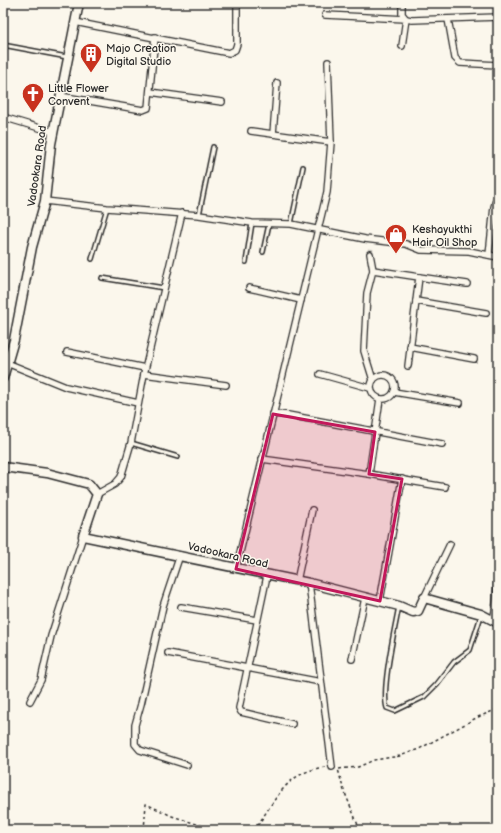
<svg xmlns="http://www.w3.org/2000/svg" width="501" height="833" viewBox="0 0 501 833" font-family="'Balsamiq Sans',sans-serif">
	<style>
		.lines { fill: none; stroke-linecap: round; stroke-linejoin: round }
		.street-tunnel { stroke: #d1cec5; stroke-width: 5.5; stroke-dasharray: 5.5 3; stroke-linecap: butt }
		.lane-casing { stroke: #2b2b2b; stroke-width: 6 }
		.street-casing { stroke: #2b2b2b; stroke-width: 8 }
		.secondary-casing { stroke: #2b2b2b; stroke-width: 11 }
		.path { stroke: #2b2b2b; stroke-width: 1.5; stroke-dasharray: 3 3; stroke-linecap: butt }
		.lane { stroke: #fbf7ec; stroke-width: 3 }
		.street { stroke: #fbf7ec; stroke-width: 5.5 }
		.secondary { stroke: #fbf7ec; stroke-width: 8 }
		.marked { fill: #c2185b; fill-opacity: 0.2; stroke: #c2185b; stroke-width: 3; stroke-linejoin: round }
		.labels { text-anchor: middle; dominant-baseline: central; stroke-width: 3; stroke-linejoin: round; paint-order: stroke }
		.poi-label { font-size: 11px; fill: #2b2b2b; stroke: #fbf7ec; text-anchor: start }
		.street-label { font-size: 11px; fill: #2b2b2b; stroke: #fbf7ec }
	</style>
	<rect width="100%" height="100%" fill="#fbf7ec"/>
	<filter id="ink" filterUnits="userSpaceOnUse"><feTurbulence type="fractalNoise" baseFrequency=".025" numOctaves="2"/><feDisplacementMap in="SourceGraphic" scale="8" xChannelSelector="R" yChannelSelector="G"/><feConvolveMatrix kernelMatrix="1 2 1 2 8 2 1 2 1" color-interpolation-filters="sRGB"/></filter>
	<g filter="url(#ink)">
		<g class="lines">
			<polyline class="street-tunnel" points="370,254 371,246"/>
			<g class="lane-casing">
				<g id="lane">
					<polyline points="3,45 67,57"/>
					<polyline points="199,215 213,147"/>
					<polyline points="291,224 303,167"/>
					<polyline points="263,252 269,224"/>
					<polyline points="92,259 107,208"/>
					<polyline points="246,262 252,223"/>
					<polyline points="102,278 164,288"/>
					<polyline points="131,443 178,457"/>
					<path d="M399,606C395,628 381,690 387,708L395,711L424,697L437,684L454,662L470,650L481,616"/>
				</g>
			</g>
			<g class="street-casing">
				<g id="street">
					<polyline points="402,3 402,14 406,19 412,20 498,17"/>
					<polyline points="325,15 406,19 402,46"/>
					<polyline points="448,19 455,58 460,63 498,65"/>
					<polyline points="75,22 229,53 235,50 237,44 237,3"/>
					<polyline points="150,92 222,102"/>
					<polyline points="60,96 143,110 148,108 155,37"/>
					<polyline points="3,117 53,132"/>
					<polyline points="251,131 331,142"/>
					<polyline points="273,134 277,83"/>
					<polyline points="45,201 107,208 199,215 252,223 291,224 365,239 406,244 421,250 469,251 498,257"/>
					<polyline points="182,213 144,374 226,385"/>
					<polyline points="370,254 373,270 367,293 364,351 373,380"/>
					<polyline points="489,255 494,207 498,193"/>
					<polyline points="373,270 419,277 408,366"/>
					<polyline points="419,277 467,284"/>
					<polyline points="249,288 301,300"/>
					<polyline points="416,301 486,313"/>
					<polyline points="410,347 474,359"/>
					<polyline points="67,352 145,368"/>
					<polyline points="7,363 66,387 138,403"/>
					<polyline points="320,374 370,388"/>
					<circle cx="383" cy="387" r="12"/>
					<polyline points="394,392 460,403"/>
					<polyline points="273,414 288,415 442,444"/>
					<polyline points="262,459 369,474 445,487"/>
					<polyline points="369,474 380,399"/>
					<polyline points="97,494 115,484 121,477 131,443 144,374"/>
					<polyline points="180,555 163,606 141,704 135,725 135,744 140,750 187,765"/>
					<polyline points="236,569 327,192 331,142 328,62"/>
					<polyline points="267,576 239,708 241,712 292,724"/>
					<polyline points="297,581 312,510"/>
					<polyline points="309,583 332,767"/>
					<polyline points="424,598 450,544"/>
					<polyline points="380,601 402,479"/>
					<polyline points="181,607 257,620"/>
					<path d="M493,620C498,603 496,589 498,571"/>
					<polyline points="168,653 321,682"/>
					<polyline points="352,659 365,598"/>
					<polyline points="30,701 41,680 51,636 83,536"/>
				</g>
			</g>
			<g class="secondary-casing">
				<g id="secondary">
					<polyline points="3,378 14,340 32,247 45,201 51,144 79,3"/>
					<polyline points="3,467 47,473 89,484 97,494 83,536 309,583 399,606 413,612 418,611 424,598 481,614 498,623"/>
				</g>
			</g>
			<g class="path">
				<polyline points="144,830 146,804 172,816 215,830"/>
				<path d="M254,830C276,801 284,772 326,767"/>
				<polyline points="360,830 343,788 338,769 358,767 374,760 400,756 419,749 478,717 498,709"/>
			</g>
			<use href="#lane" class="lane"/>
			<use href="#street" class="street"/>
			<use href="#secondary" class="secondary"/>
		</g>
	</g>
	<path class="marked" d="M273,414L375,432L369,474L402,479L380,601L236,569Z"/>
	<defs>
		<g id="building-pin" transform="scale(1.15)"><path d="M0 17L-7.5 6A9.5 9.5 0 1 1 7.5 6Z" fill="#c8321e" stroke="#fbf7ec"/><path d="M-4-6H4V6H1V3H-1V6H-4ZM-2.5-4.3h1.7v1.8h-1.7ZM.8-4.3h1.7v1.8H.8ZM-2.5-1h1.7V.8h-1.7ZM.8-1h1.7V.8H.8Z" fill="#fff"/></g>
		<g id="church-pin" transform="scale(1.15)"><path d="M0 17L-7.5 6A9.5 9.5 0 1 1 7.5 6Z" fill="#c8321e" stroke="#fbf7ec"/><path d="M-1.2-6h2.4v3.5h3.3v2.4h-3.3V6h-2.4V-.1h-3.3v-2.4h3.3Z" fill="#fff"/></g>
		<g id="shop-pin" transform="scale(1.15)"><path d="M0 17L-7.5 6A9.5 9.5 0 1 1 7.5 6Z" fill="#c8321e" stroke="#fbf7ec"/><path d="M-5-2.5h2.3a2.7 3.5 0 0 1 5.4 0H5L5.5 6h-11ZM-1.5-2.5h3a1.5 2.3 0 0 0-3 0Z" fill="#fff"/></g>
	</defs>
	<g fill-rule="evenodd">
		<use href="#building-pin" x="91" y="54"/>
		<use href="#church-pin" x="33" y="94"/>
		<use href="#shop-pin" x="396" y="235"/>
	</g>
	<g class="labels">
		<g class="poi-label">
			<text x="106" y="48">Majo Creation<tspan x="106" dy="13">Digital Studio</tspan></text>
			<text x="48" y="88">Little Flower<tspan x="48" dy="13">Convent</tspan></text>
			<text x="412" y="229">Keshayukthi<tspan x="412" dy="13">Hair Oil Shop</tspan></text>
		</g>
		<g class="street-label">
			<text transform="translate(37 166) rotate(-82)">Vadookara Road</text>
			<text transform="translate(228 555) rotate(13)">Vadookara Road</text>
		</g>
	</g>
	<rect width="501" height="833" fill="none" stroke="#fbf7ec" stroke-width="16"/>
	<rect x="8" y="8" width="485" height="817" fill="none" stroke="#2b2b2b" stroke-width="1.5" filter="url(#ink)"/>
</svg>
